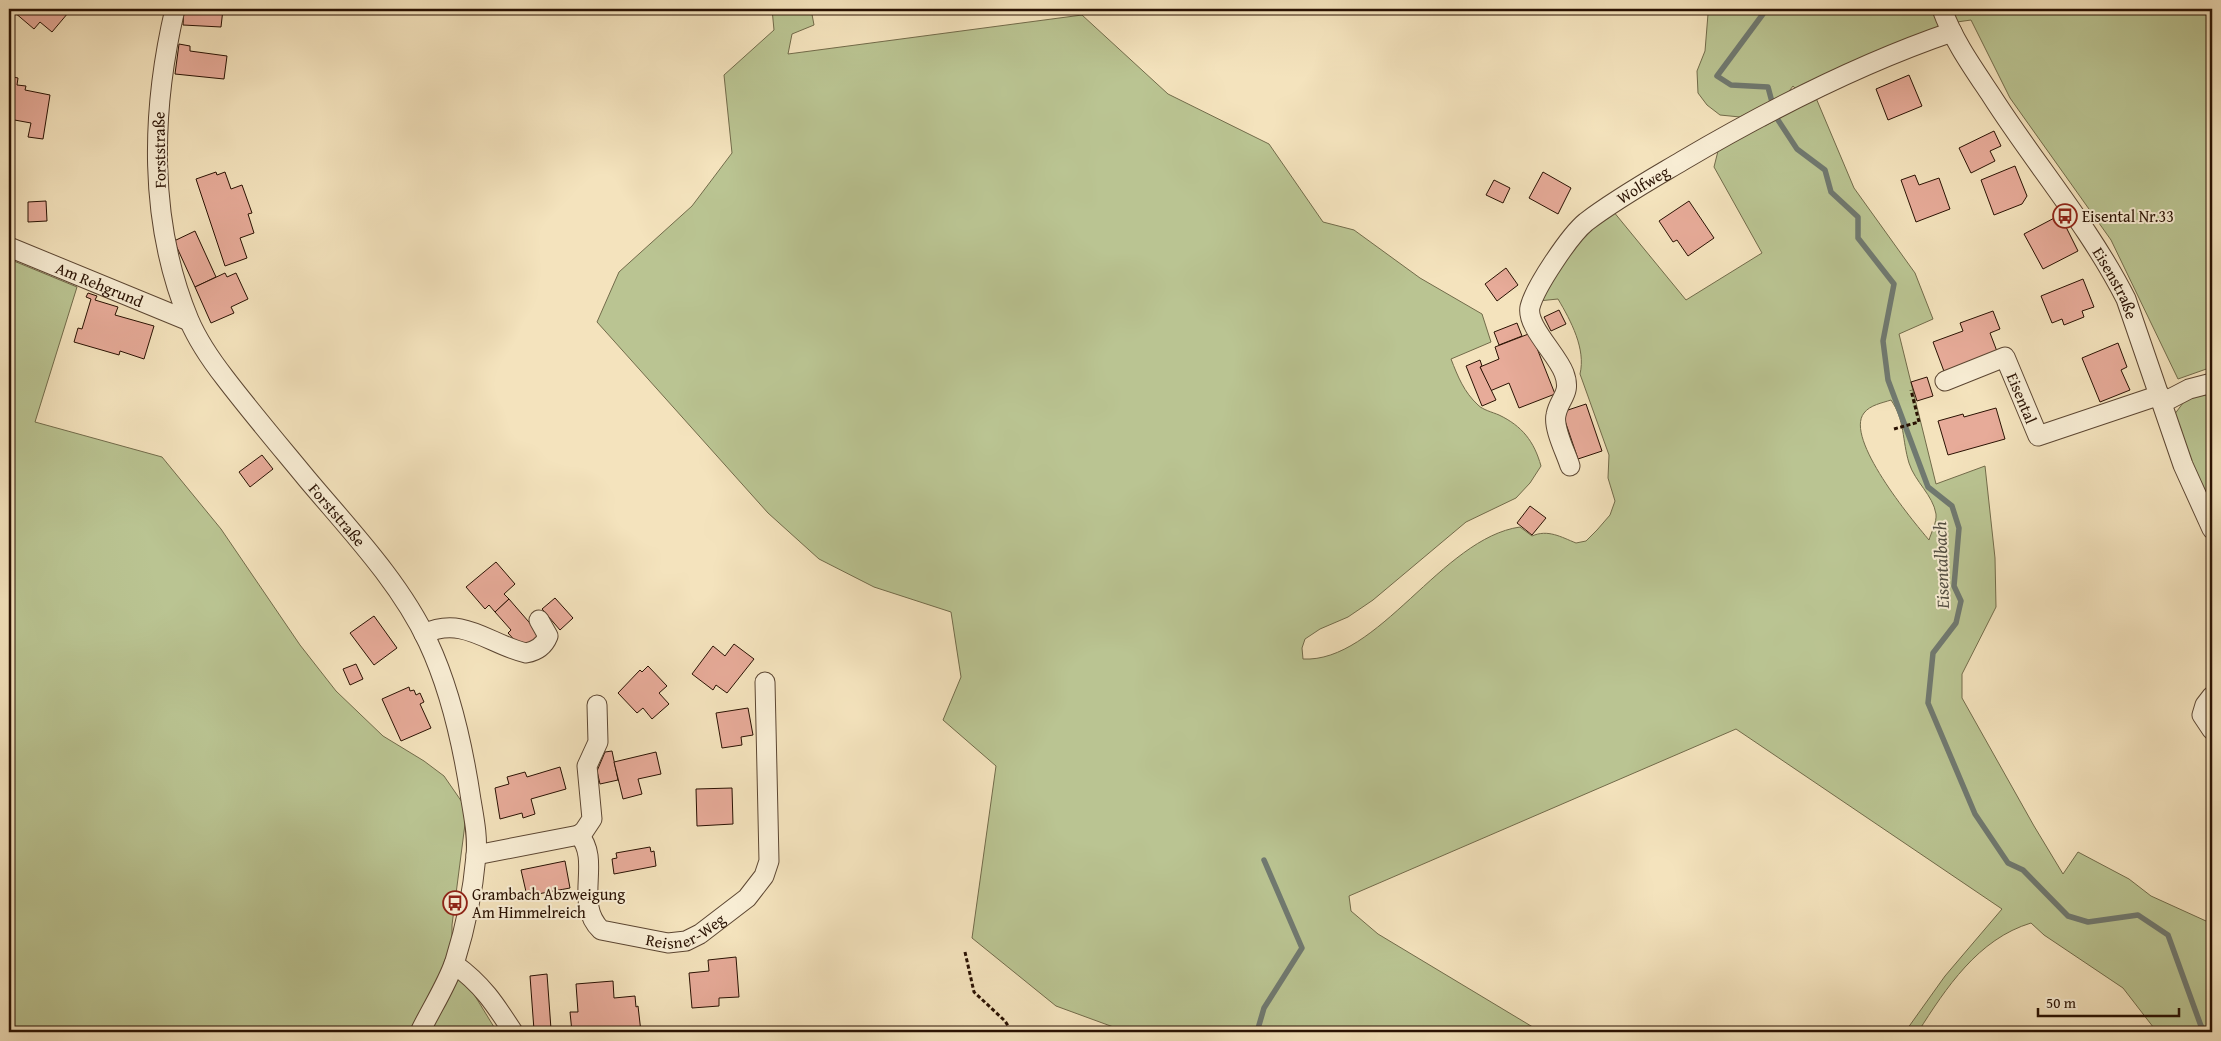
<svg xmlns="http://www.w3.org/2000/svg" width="2221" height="1041" viewBox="0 0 2221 1041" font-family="'Gentium Book Plus',serif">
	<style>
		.green { fill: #bac492; stroke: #726b4a; fill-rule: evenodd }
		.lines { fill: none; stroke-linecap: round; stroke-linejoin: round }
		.stream { stroke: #707970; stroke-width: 5.5 }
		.building { fill: #e7ab99; stroke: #2a1203 }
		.minor-casing { stroke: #5c4632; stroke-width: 21 }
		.path { stroke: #2a1203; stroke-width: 3; stroke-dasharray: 4 2.5; stroke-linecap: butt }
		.minor { stroke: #f8edd4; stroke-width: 19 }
		.labels { text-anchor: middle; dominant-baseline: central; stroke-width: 4; stroke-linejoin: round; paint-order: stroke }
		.street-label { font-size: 16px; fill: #2a1203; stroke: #f8edd4 }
		.poi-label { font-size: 16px; fill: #2a1203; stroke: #f8edd4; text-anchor: start }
		.water-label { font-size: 18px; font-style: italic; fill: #534e42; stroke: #f8edd4 }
	</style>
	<rect width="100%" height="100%" fill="#f4e3bd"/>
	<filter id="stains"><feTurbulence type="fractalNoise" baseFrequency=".004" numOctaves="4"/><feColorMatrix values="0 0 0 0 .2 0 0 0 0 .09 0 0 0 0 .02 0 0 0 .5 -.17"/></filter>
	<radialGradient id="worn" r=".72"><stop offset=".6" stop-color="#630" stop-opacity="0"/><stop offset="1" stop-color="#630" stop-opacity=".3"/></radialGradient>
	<g class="green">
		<path d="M772,9H811L814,25L792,34L788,54L1082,15L1168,94L1269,144L1323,222L1354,230L1420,278L1482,314L1491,342L1451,359C1458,377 1464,392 1478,405C1483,410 1492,412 1499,415C1522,426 1534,441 1541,466L1530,483L1516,498L1466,522L1373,600L1348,617L1320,629L1305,639L1302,648L1303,659C1378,663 1442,538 1520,527L1532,536C1548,529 1561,537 1576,543L1586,541L1597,530L1610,515L1615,501L1608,478L1609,455L1580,374C1586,349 1571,321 1558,299L1538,301L1574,243L1613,211L1686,300L1762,253L1714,167L1719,147L1764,124L1765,126L1816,98L1854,188L1915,273L1933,319L1899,334L1936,484L1985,466L1995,558L1996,607L1962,674V698L2034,826L2063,874L2078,852L2129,879L2151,896L2206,921L2212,927V1032H2157L2123,988L2044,935L2031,923C1978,939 1946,988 1918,1032H1905L1945,976L2002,909L1736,729L1349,896L1351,911L1378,934L1541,1032H1127L1056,1006L972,938L996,766L943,720L961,677L951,612L874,587L819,559L768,513L597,322L619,272L692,206L732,153L724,75L774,30ZM1891,400C1905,420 1902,440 1909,463C1915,482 1933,495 1936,514C1937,522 1931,533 1929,540C1912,520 1844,438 1864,413C1870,405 1882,403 1891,400Z"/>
		<polygon points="1711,9 1937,9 1943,27 1800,94 1793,86 1787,94 1740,117 1720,115 1707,105 1698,93 1697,71 1705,51 1708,14"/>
		<polygon points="1952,9 2212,9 2212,367 2178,379 2111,240 2010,98 1971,20 1957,22"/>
		<polygon points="9,259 77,287 35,422 162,457 221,529 300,645 336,691 383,736 424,761 444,776 464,805 465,824 452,925 452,946 458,968 497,1032 9,1032"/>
		<polygon points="2212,390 2212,517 2174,415 2186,399"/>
	</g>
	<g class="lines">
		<g class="stream">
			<polyline points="1764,9 1763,14 1717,76 1731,85 1768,87 1776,117 1797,149 1825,170 1831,192 1858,217 1858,238 1894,284 1883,341 1888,380 1928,487 1952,506 1959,528 1954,586 1961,601 1956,623 1933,653 1928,703 1975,814 2008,863 2023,870 2068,916 2088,922 2138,915 2168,935 2201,1026 2207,1032"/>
			<polyline points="1257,1032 1264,1008 1302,948 1264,860"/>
		</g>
	</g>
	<g class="building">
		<polygon points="17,9 63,9 68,13 52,32 40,22 34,29 14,12"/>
		<polygon points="184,9 223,9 221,27 183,25"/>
		<polygon points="179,44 190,46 190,51 227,56 224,79 175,74"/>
		<polygon points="1909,75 1922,106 1888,120 1876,89"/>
		<polygon points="9,76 18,78 17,85 26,86 25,90 50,95 43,139 28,137 31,123 9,119"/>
		<polygon points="1994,131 2001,146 1990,151 1995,161 1971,173 1959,148"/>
		<polygon points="2015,166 2027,196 2022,204 1994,215 1981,180"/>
		<polygon points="216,172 217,175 225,172 231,189 242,185 252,213 248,214 254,233 240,238 247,258 225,266 196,179"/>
		<polygon points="1543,172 1571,188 1558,214 1529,198"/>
		<polygon points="1915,175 1919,185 1939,178 1950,209 1916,222 1901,180"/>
		<polygon points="1494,180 1510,188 1503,203 1486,195"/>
		<polygon points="46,201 47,221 28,222 28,202"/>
		<polygon points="1689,201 1714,238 1688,256 1677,240 1673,242 1659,221"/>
		<polygon points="2060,215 2078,251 2043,269 2024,234"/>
		<polygon points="195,231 216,277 195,287 174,241"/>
		<polygon points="1506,268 1518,285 1497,301 1485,284"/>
		<polygon points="225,273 227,277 236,273 248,299 231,307 234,313 211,323 195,287"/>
		<polygon points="2083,279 2094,307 2082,311 2084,317 2064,325 2062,319 2052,323 2041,296"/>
		<polygon points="88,293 97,296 95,300 118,307 115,315 154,326 144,359 120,351 119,355 74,342 78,328 82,329 91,299 86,297"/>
		<polygon points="1559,310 1566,324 1551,331 1544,317"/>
		<polygon points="1993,311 2000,329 1990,333 1998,354 1945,374 1933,342 1963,331 1960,323"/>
		<polygon points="1517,323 1522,336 1499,345 1494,332"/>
		<polygon points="1531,333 1555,394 1519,408 1509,383 1490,391 1480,367 1499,359 1495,347"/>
		<polygon points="2118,343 2127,367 2121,370 2130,390 2100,402 2082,358"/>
		<polygon points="1480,360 1482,366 1480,367 1496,400 1482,406 1466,366"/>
		<polygon points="1927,377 1933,396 1917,401 1911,382"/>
		<polygon points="1586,404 1602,451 1578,459 1562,412"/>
		<polygon points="1996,408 2005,439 1948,455 1938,421 1963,414 1964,417"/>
		<polygon points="262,455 273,469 250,487 239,472"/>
		<polygon points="1530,506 1546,518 1532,535 1517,523"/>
		<polygon points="496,562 515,584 504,594 509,599 495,612 489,605 485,609 466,587"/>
		<polygon points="555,598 573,618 560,630 542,609"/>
		<polygon points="509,599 541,636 528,648 523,642 519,645 508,633 511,630 495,612"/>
		<polygon points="374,616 397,648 374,665 350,633"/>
		<polygon points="734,644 754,659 727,693 716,685 713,690 692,674 713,646 725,656"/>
		<polygon points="356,664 363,679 350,685 343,669"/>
		<polygon points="648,666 667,686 659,693 669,704 652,719 643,708 637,713 618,693 640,670 642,672"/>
		<polygon points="409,687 410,691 414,690 416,695 420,693 424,702 420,704 431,728 401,741 382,699"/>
		<polygon points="748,708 753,735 741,737 742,745 722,748 716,713"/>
		<polygon points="612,751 618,780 600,784 597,771 605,752"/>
		<polygon points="656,752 661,774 638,779 642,794 623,799 614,762"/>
		<polygon points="560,767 566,789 531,799 535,814 523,818 522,813 500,819 495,788 509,784 507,777 525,772 527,777"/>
		<polygon points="732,788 733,824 697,826 696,789"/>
		<polygon points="650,847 651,852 654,851 656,866 614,874 612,859 617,858 616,853"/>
		<polygon points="565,861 570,888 527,896 521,870"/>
		<polygon points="736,957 739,997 719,998 719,1006 692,1008 689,973 709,971 708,960"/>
		<polygon points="547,974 551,1029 534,1030 530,976"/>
		<polygon points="613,981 614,998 635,996 636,1007 638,1006 641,1032 572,1032 570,1012 578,1012 576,984"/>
	</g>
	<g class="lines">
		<g class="minor-casing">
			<g id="minor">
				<path id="s1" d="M175,9C151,111 148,221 189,320C198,341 211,360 225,378C251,412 279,445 307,479C349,529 400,582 428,642C451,691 463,746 471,800C474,818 478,837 476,856C473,890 465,929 455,961C447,985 431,1009 420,1032"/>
				<path id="s2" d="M1942,9C1953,40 1973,68 1991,95C2035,164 2089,226 2126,299L2183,465L2212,529"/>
				<path id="s3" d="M9,247L189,321"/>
				<path id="s4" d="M1945,381L2005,357L2038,436L2160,395"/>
				<polyline points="2162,403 2189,389 2212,383"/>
				<path id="s5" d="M1570,466C1566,453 1553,428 1556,415C1559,398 1572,394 1564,373C1557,354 1526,326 1530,307C1535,287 1570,235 1586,222C1616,199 1650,180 1682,161C1767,111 1858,64 1952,32"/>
				<path d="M424,634C463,615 490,645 526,653C537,651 544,646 548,636L539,620"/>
				<polyline points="2212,696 2205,705 2202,715 2212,730"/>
				<polyline points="579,835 584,831 592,819 587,766 598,742 597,705"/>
				<path id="s6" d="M476,855L579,835C602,861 573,903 601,930L668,943L686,941L700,934L747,898L764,876L769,861L765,682"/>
				<path d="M454,964C482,984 495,1004 513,1032"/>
			</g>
		</g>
		<g class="path">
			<polyline points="1894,429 1919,422 1911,390"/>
			<polyline points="965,952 974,992 1005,1021 1012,1032"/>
		</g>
		<use href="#minor" class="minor"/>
	</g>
	<defs>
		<g id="bus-ring" transform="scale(1.25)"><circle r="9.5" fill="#f8edd4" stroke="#8f2418" stroke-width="1.5"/><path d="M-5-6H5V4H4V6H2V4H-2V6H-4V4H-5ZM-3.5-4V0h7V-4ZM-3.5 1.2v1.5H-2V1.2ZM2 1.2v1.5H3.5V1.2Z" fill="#8f2418"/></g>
	</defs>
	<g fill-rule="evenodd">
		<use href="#bus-ring" x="2065" y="216"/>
		<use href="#bus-ring" x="455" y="903"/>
	</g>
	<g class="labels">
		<g class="street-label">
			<text transform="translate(159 150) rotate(-91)">Forststraße</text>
			<text stroke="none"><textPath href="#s5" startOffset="344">Wolfweg</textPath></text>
			<text stroke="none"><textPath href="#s2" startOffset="325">Eisenstraße</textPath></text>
			<text stroke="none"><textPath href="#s3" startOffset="98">Am Rehgrund</textPath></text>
			<text stroke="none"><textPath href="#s4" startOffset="109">Eisental</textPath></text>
			<text stroke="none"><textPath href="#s1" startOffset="562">Forststraße</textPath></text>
			<text stroke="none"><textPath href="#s6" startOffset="294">Reisner-Weg</textPath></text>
		</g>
		<g class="poi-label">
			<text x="2082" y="216">Eisental Nr.33</text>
			<text x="472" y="894">Grambach Abzweigung<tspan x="472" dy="18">Am Himmelreich</tspan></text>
		</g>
		<g class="water-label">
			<text transform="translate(1941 565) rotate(-92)">Eisentalbach</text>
		</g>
	</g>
	<rect width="2221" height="1041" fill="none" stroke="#f4e3bd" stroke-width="30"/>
	<rect x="10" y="10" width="2201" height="1021" fill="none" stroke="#2a1203" stroke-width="2.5"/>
	<rect x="15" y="15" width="2191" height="1011" fill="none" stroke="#2a1203"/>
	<path d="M2038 1008v8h141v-8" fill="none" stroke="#2a1203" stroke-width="2.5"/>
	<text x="2046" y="1008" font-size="15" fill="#2a1203" stroke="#f8edd4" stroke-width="4" paint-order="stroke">50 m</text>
	<rect width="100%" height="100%" filter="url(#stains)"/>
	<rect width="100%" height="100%" fill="url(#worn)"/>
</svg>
